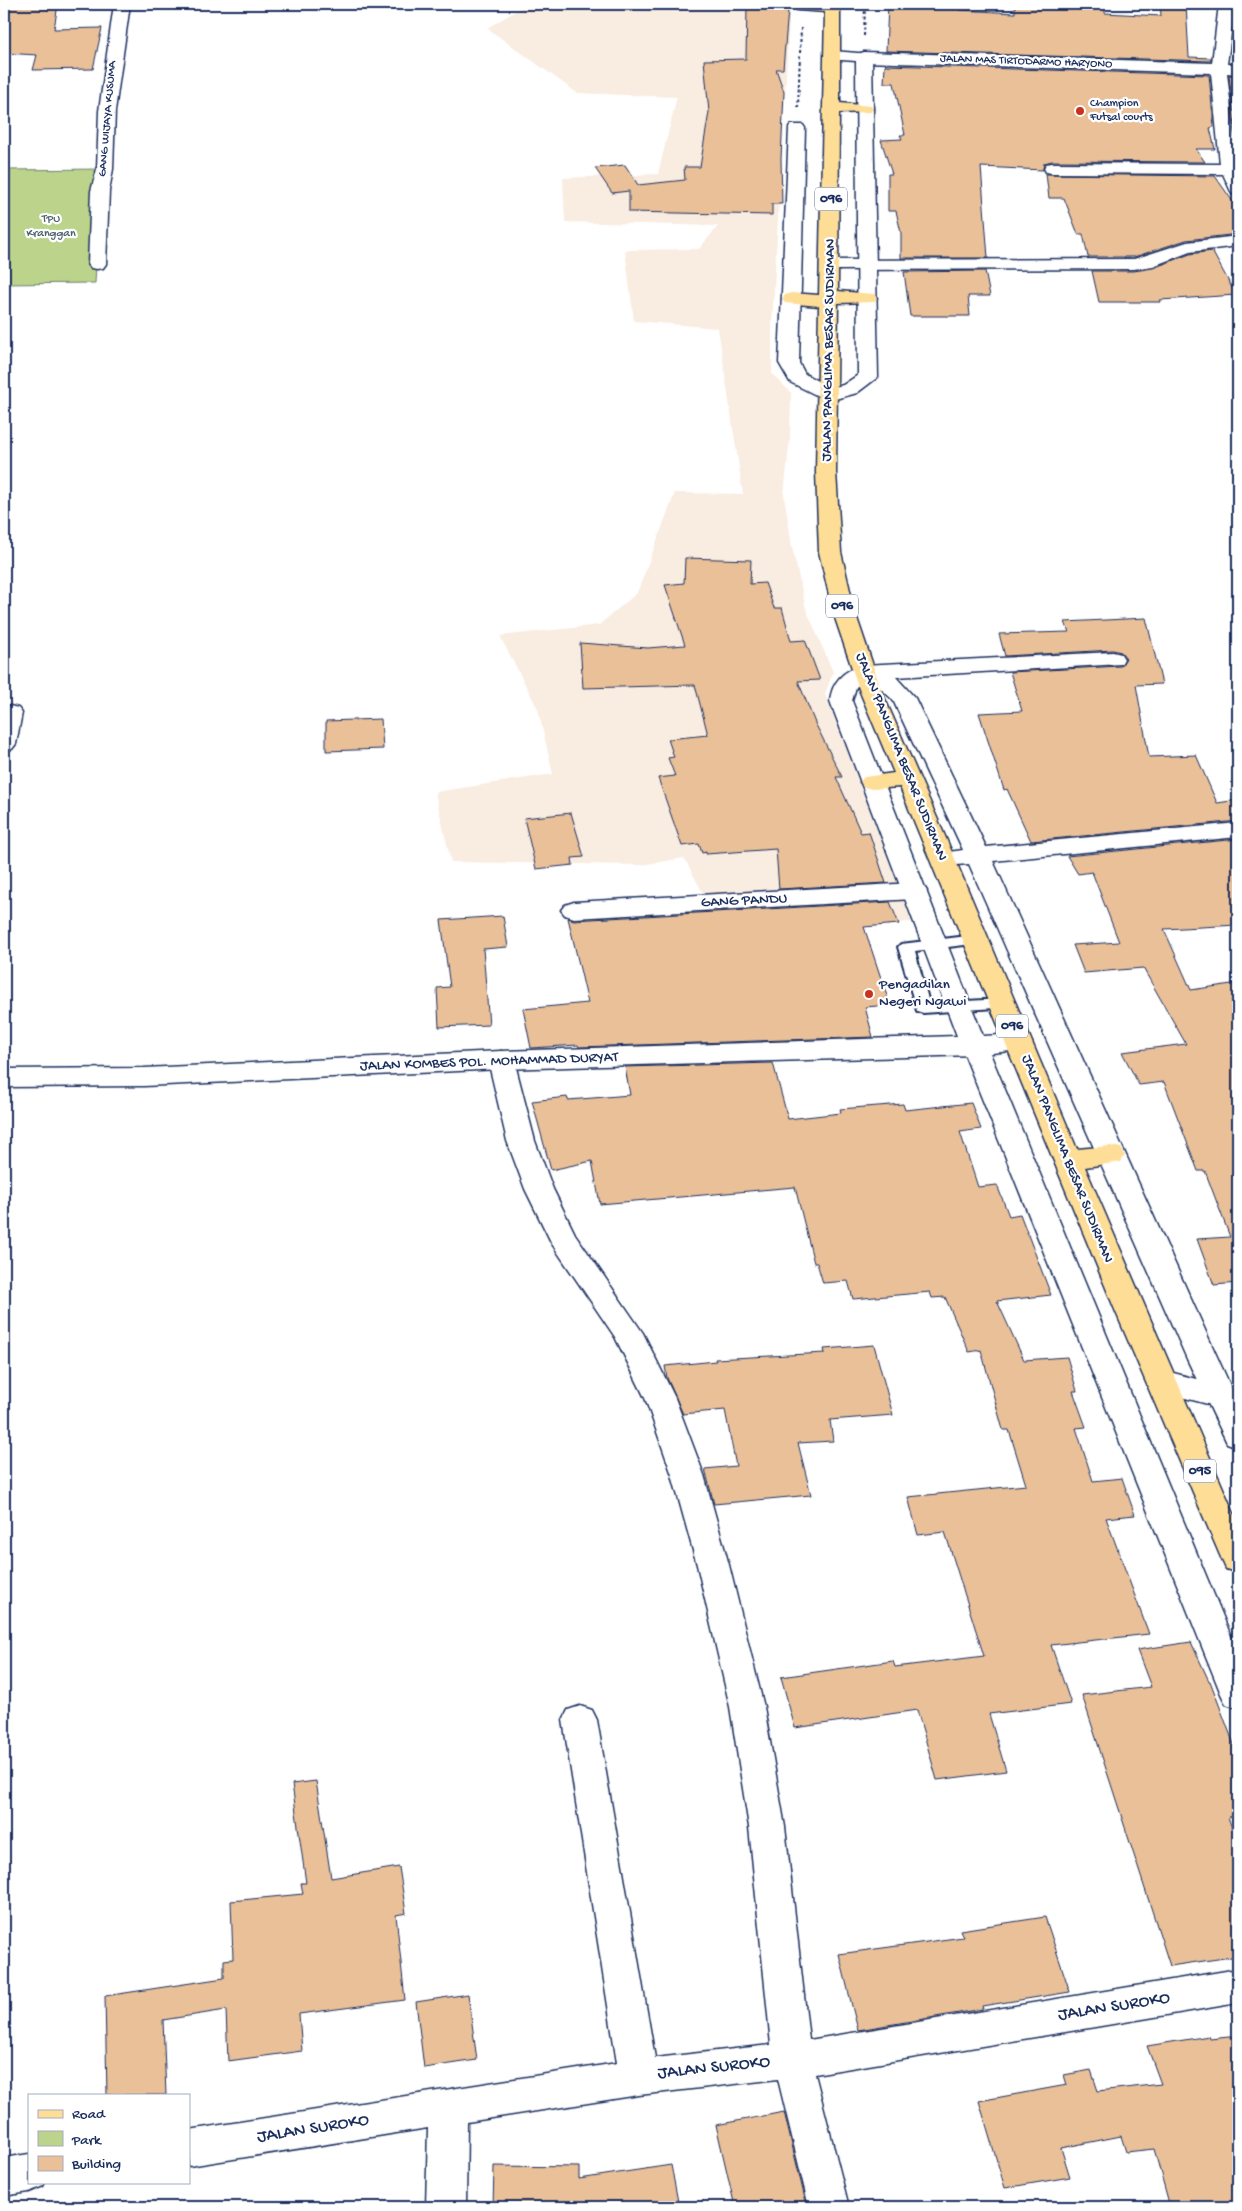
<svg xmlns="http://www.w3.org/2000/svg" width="1242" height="2211" viewBox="0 0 1242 2211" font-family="'Gochi Hand',sans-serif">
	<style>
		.built { fill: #f9ece0 }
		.green { fill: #bbd38a; stroke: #6b8174 }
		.building { fill: #eac099; stroke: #1b2f5e }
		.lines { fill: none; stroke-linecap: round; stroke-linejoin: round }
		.lane-casing { stroke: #1b2f5e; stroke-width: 4 }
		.street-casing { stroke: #1b2f5e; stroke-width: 3 }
		.secondary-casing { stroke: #1b2f5e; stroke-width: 3 }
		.primary-casing { stroke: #1b2f5e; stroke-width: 3 }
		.path { stroke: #1b2f5e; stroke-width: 2; stroke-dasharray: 3 2.5; stroke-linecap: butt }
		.lane { fill: #fff; fill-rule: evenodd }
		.street { fill: #fff; fill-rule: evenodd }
		.secondary { fill: #fff; fill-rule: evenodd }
		.primary { fill: #fedd96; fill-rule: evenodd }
		.poi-dot { fill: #c8321e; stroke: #fff; stroke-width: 2 }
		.labels { text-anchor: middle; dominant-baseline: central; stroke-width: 4.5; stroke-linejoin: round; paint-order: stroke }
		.far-street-label { font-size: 12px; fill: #1b2f5e; stroke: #fff }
		.far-poi-label { font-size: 12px; fill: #1b2f5e; stroke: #fff; text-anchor: start }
		.far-park-label { font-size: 12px; fill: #4b606b; stroke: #fff }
		.shield { fill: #fff; stroke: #5f6d8e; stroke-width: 1 }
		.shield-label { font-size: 14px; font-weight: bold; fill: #1b2f5e }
		.street-label { font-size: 15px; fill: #1b2f5e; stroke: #fff }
		.poi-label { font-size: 15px; fill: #1b2f5e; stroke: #fff; text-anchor: start }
		.near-street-label { font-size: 18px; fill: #1b2f5e; stroke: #fff }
	</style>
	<rect width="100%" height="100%" fill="#fff"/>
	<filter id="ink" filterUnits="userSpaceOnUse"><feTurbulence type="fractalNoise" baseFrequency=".02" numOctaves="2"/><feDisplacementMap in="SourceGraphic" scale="10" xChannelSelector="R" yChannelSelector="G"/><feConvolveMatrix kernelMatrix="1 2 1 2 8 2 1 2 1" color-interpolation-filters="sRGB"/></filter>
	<g filter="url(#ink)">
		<polygon class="built" points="528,4 790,4 772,324 772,374 791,393 790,436 784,495 792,547 806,609 833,672 825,694 912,922 744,930 707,900 684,858 641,865 451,862 435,792 553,774 538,709 500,636 599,625 637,593 675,493 743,494 718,328 634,321 625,250 699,249 718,226 565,222 563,178 658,174 677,97 577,93 487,28"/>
		<polygon class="green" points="102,169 95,283 4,284 4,170"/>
		<g class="building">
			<polygon points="11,4 58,4 54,29 102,28 93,69 33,70 37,55 4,53 4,40"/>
			<polygon points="888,4 960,4 960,10 1015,13 1015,4 1105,4 1105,13 1161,16 1160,4 1186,4 1189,57 1211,58 1210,61 886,51"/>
			<polygon points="747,7 788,10 783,69 776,69 784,92 781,159 782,204 772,204 772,215 629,212 629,191 612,193 595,168 625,165 638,185 685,180 684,167 700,167 709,112 704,60 746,59"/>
			<polygon points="885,65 1209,75 1214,127 1210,128 1215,149 1196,149 1205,162 1052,161 1044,163 1043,170 981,167 988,258 901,258 901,233 896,211 888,211 888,174 892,174 881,140 902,139 900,135 905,135 894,83 884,83"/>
			<polygon points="1229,75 1238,76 1238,126 1235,126"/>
			<polygon points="1046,174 1215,176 1238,209 1238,234 1186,240 1134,257 1088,257 1083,234 1078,234 1064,198 1049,198"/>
			<polygon points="1212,251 1236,295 1160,300 1161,302 1099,302 1092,271 1134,271 1153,268 1190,254"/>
			<polygon points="985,271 990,296 968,296 970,316 910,316 904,272"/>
			<polygon points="685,558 751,560 750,584 765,583 774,608 782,608 791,641 805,640 820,680 798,681 815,723 842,777 836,777 861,833 869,832 886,883 779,889 776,849 706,854 706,852 702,853 699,844 682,846 658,778 675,776 668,758 674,757 668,739 708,735 695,685 583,688 580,643 648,648 685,645 665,585 684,583"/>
			<polygon points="1146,618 1162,684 1136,685 1149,757 1196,755 1217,803 1238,800 1238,821 1031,841 1007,789 1004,790 979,713 1022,711 1010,672 1121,666 1126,658 1121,652 1113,650 1005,656 999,634 1069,632 1065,622"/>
			<polygon points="381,719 383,749 326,751 326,721"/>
			<polygon points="571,813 584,857 572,858 573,865 536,869 524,818"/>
			<polygon points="1238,839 1238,925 1164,929 1191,990 1238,983 1238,1283 1214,1285 1197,1239 1230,1237 1205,1171 1198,1171 1164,1082 1139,1085 1122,1052 1186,1044 1143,968 1084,973 1073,945 1119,942 1092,872 1078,874 1067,856"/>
			<polygon points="890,902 899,924 864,927 890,1005 865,1007 873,1037 579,1047 578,1045 531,1048 523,1009 588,1003 568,918 574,920"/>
			<polygon points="503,916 508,947 483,949 489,1025 439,1027 437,988 450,987 441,920"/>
			<polygon points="773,1063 788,1119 841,1113 840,1109 903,1104 905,1110 971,1103 981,1129 960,1132 978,1187 997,1185 1009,1216 1020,1214 1051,1295 997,1301 1024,1360 1067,1357 1077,1391 1073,1391 1086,1427 1076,1428 1093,1481 1122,1478 1135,1515 1106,1518 1149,1634 1051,1645 1071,1704 989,1714 1006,1771 937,1780 917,1710 795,1728 781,1677 893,1661 895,1667 984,1656 945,1532 918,1535 908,1497 1026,1485 1009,1430 1003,1430 981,1350 969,1352 945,1297 932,1298 930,1292 853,1299 848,1281 823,1283 817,1263 814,1263 795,1187 600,1204 592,1161 551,1170 532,1101 567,1097 568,1100 630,1095 625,1067"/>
			<polygon points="874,1345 893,1415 830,1420 833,1441 798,1443 811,1495 714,1504 705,1469 736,1466 725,1410 683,1414 667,1378 665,1366 716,1361 715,1359 825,1353 824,1349"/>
			<polygon points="1191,1642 1209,1681 1210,1681 1238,1755 1238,1816 1228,1817 1238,1844 1238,1956 1170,1966 1082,1695 1151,1687 1137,1650"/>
			<polygon points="316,1781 331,1878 399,1867 406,1913 396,1915 405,2000 299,2014 302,2051 228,2061 226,2010 163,2020 166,2095 107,2095 105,1996 224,1978 224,1960 233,1959 231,1901 303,1894 301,1883 306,1883 292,1784"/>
			<polygon points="1045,1917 1070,1992 982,2006 983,2009 858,2030 839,1954 963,1937 960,1930"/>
			<polygon points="468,1994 477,2060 424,2068 416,2002"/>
			<polygon points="1209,2036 1210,2039 1238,2036 1238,2207 1170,2207 1154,2149 1126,2152 1121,2136 1061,2148 1070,2177 1005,2188 979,2101 1067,2085 1064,2075 1091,2070 1098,2091 1161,2084 1147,2046"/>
			<polygon points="784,2112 807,2207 735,2207 716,2125"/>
			<polygon points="671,2165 679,2207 493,2207 494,2166 579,2167 579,2179"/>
		</g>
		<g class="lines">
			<g class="lane-casing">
				<polygon id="lane" points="976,935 981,937 984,940 981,943 915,951 929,1003 1003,999 1009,1001 1011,1004 1009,1007 923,1013 917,1011 898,947 901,944"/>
			</g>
			<g class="street-casing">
				<g id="street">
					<polygon points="114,4 130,4 115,111 113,169 109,191 106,264 103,268 97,269 91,268 88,264 91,191 97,169 99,111"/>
					<polygon points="1219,4 1235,4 1227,64 1238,64 1238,74 1227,73 1238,171 1238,195 1232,194 1223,174 1052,173 1046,172 1044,168 1046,164 1052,163 1220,164 1211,73 864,62 858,60 856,57 858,54 864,52 1212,63"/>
					<polygon points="1238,236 1238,246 1190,252 1153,266 1134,269 831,270 825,269 822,265 825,261 831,260 1134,259 1187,242"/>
					<polygon points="1113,652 1121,654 1124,659 1121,664 896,677 915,698 986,847 1238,823 1238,837 993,861 1238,1403 1238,1447 1227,1443 1187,1359 969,864 943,866 934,864 931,859 934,854 963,850 893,700 878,686 855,677 852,672 855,667 863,665"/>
					<polygon points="10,706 18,708 22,713 16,744 12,749 4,751 4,708"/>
					<polygon points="914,883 923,886 927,891 923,896 914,899 574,918 565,915 561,910 565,905 574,902"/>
					<polygon points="974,1037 983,1040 987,1046 1238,1653 1238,1708 1226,1704 1221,1694 961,1046 965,1040"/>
					<polygon points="501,1051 511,1054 514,1060 535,1141 553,1189 575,1234 643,1333 675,1398 704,1475 729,1565 764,1707 785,1827 809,2040 1238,1969 1238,2003 815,2074 849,2207 809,2207 778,2079 639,2095 467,2122 466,2207 426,2207 428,2128 189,2166 189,2130 617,2063 563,1720 568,1710 580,1706 592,1710 597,1720 655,2058 771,2045 749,1827 730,1707 697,1565 672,1475 645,1398 615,1337 552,1244 525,1189 507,1141 488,1060 491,1054"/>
					<polygon points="29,2154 29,2182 45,2182 43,2186 29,2192 4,2196 4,2158"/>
				</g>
			</g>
			<g class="secondary-casing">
				<g id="secondary">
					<polygon points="833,51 870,54 872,57 878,377 857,393 828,401 790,382 779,363 789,128 791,125 803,125 805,128 799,363 805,374 830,388 843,385 858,375 856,61 827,59 825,56 827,53"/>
					<path d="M863,665L871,667L874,672L871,677L856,687L852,701L983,1036L1019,1034L1028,1037L1032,1043L1028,1049L974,1055L501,1069L144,1086L4,1087V1069L144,1068L501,1051L957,1036L830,701C832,681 844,670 863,665Z"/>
					<polygon points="1162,1370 1238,1390 1238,1412 1151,1389 1147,1381 1151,1373"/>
				</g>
			</g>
			<g class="primary-casing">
				<polygon id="primary" points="797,4 840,4 840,103 871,106 873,109 871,112 839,113 838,291 874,294 877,298 874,302 838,303 836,472 841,552 855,612 882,692 955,859 1077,1149 1111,1146 1121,1148 1125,1155 1121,1162 1085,1167 1238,1523 1238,1573 1226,1569 1222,1560 1115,1310 900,787 872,789 864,787 860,782 864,777 894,773 860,692 833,612 819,552 816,472 819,306 785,303 782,299 785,295 791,293 819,295 825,12 797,10 794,7"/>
			</g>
			<g class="path">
				<polyline points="864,36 865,4"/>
				<polyline points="798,108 801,27"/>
			</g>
			<use href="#lane" class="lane"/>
			<use href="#street" class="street"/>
			<use href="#secondary" class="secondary"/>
			<use href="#primary" class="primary"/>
		</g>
	</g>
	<g class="poi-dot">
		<circle cx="1080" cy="111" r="5"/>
		<circle cx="869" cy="994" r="5"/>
	</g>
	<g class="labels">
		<g class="far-street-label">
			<text transform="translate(1026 62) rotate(2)">JALAN MAS TIRTODARMO HARYONO</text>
			<text transform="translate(108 119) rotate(-85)">GANG WIJAYA KUSUMA</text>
		</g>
		<g class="far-poi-label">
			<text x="1090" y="104">Champion<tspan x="1090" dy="14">Futsal courts</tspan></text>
		</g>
		<g class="far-park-label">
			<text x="51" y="220">TPU<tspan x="51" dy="14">Kranggan</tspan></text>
		</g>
		<g class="shield">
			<rect x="815" y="187.5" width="32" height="23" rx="4"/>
			<rect x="826" y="594.5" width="32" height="23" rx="4"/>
			<rect x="996" y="1014.5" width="32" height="23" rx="4"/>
			<rect x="1184" y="1459.5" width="32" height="23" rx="4"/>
		</g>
		<g class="shield-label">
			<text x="831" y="199">096</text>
			<text x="842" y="606">096</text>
			<text x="1012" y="1026">096</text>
			<text x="1200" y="1471">095</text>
		</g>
		<g class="street-label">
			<text transform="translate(829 350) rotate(-89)">JALAN PANGLIMA BESAR SUDIRMAN</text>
			<text transform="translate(901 757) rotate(68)">JALAN PANGLIMA BESAR SUDIRMAN</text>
			<text transform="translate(744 901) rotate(-3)">GANG PANDU</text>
			<text transform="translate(489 1062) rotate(-2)">JALAN KOMBES POL. MOHAMMAD DURYAT</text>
			<text transform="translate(1067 1159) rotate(68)">JALAN PANGLIMA BESAR SUDIRMAN</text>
		</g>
		<g class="poi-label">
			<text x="879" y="985">Pengadilan<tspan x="879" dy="17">Negeri Ngawi</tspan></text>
		</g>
		<g class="near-street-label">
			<text transform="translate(1114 2007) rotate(-9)">JALAN SUROKO</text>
			<text transform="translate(714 2068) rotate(-6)">JALAN SUROKO</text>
			<text transform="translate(313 2129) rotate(-9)">JALAN SUROKO</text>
		</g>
	</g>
	<rect width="1242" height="2211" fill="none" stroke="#fff" stroke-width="20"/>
	<rect x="10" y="10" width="1222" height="2191" fill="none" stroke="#1b2f5e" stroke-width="2" filter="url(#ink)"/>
	<rect x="28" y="2094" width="162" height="90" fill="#ffffff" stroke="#a4acbf"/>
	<rect x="38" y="2110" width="25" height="8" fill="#fedd96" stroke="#a4acbf"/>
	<text x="72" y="2118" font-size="15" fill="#1b2f5e">Road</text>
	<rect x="38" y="2131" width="25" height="15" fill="#bbd38a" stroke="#a4acbf"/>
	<text x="72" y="2144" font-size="15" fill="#1b2f5e">Park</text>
	<rect x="38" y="2156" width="25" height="15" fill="#eac099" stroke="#a4acbf"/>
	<text x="72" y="2168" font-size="15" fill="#1b2f5e">Building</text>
</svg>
